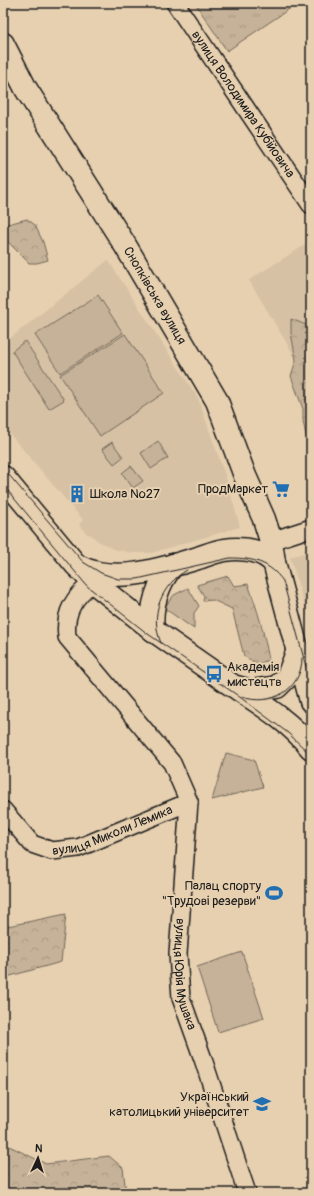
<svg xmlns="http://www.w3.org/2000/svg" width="314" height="1196" viewBox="0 0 314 1196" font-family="Pangolin,sans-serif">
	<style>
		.built { fill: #d6c1a4 }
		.grass { fill: #c6b298; stroke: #71675a }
		.forest { fill: url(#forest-crowns); stroke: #71675a }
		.park { fill: url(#park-tufts); stroke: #71675a }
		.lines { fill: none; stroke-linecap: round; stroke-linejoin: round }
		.minor-casing { stroke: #1c1c1c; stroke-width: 20 }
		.secondary-casing { stroke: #1c1c1c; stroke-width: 25 }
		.minor { stroke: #e7d0b0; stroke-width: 17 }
		.secondary { stroke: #e7d0b0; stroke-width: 22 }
		.tram { stroke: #1c1c1c; stroke-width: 1 }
		.labels { text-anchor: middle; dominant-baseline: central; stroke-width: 4; stroke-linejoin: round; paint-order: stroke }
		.street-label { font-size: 13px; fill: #1c1c1c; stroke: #e7d0b0 }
		.poi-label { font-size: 13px; fill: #1c1c1c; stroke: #e7d0b0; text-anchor: end }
	</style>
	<defs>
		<pattern id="forest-crowns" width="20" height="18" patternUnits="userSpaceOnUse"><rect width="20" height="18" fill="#c6b298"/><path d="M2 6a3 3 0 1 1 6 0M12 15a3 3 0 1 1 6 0" fill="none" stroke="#aa9882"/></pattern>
		<pattern id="park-tufts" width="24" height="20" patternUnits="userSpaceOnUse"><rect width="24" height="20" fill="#c6b298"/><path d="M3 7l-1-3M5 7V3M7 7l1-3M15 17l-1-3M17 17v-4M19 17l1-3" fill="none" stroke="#aa9882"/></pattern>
	</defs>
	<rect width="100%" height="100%" fill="#e7d0b0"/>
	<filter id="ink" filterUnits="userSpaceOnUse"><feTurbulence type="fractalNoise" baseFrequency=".025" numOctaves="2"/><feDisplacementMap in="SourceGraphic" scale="8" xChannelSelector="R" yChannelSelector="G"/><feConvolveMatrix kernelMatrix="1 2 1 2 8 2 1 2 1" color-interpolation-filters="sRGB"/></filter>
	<g filter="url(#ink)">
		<g class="built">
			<polygon points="311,241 311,384 249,280"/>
			<polygon points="108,260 198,398 227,481 240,527 151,553 132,553 113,549 98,541 90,534 88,535 79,525 83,520 3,426 3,344"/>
			<polygon points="311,551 311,627 290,557"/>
		</g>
		<g class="grass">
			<polygon points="98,295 123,333 60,373 35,335"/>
			<polygon points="125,334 164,393 100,436 60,375"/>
			<polygon points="25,341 64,400 49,409 12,351"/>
			<polygon points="158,441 168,458 151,469 141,453"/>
			<polygon points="112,442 123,457 114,464 102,449"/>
			<polygon points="131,466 143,481 133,488 122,473"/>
			<polygon points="188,588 199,606 194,613 194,629 164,608 174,595"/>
			<polygon points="226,753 254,760 263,787 212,800"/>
			<polygon points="242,952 264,1018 218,1032 197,967"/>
		</g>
		<g class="forest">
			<polygon points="27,219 35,225 43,242 48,260 37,263 29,263 3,237 4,225"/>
			<polygon points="291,319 311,327 311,441 307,441 303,421 303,409 291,376 296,360 291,333"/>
			<path d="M228,576L234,586L248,584C258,611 264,632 269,660L257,664L244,656L232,609L213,600L203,601L204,596L197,585Z"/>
			<polygon points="66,914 61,962 3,978 3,927"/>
			<polygon points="3,1143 46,1164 109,1156 123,1168 126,1193 3,1193"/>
		</g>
		<polygon class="park" points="195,3 298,3 227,51"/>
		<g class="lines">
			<g class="minor-casing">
				<g id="minor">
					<path id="s1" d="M175,3L311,205"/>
					<polyline points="271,541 311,528"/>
					<path id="s2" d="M93,582C74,597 64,612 67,637L172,763L189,802L178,954L181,998L203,1059L247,1193"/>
					<path id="s3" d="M3,810L32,844L52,851L78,848L189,802"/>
				</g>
			</g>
			<g class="secondary-casing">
				<g id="secondary">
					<path id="s4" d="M3,44L26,89L125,245L217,401L245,476L264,519L271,541L274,562L311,701"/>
					<polyline points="3,477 76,565 93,582 157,633 233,686 251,691 277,687 288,676 298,650"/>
					<path d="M78,566C115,585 161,569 198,558C207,555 216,551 225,550C236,548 254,549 264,555C268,557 271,560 274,562"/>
					<path d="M153,630C150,607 158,583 173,565"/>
					<path d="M238,689C264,706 291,723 311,748"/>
				</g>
			</g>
			<use href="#minor" class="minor"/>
			<use href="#secondary" class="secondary"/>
			<g class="tram">
				<path d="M3,468L83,562L101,573L118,579H137L230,558C253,558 269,562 283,581L311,685"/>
				<polyline points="3,485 87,586 148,634 237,695 288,733 311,755"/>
				<path d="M161,643C149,615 161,585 187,570"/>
				<path d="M242,697C271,707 302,690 302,658"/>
			</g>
		</g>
	</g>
	<defs>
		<g id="supermarket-bare" transform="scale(1.38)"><path d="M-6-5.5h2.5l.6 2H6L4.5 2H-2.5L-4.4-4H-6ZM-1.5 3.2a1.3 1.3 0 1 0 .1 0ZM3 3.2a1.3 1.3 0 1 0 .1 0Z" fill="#1f6fb2" stroke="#e7d0b0" stroke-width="2.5" paint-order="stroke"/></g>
		<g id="building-bare" transform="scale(1.38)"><path d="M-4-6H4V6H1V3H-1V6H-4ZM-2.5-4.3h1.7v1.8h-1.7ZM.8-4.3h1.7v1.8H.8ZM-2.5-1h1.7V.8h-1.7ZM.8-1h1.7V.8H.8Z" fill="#1f6fb2" stroke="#e7d0b0" stroke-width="2.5" paint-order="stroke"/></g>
		<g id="bus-bare" transform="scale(1.38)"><path d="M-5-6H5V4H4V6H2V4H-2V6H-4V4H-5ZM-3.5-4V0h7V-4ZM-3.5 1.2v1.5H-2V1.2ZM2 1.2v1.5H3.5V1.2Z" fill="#1f6fb2" stroke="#e7d0b0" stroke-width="2.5" paint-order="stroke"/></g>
		<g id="stadium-bare" transform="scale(1.38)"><path d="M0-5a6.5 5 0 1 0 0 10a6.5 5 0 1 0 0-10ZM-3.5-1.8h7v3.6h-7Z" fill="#1f6fb2" stroke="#e7d0b0" stroke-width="2.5" paint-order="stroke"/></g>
		<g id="university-bare" transform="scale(1.38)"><path d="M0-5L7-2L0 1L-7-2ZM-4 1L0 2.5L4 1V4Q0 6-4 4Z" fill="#1f6fb2" stroke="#e7d0b0" stroke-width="2.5" paint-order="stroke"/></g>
	</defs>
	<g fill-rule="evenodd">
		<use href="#supermarket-bare" x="281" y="489"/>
		<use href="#building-bare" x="77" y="494"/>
		<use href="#bus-bare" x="214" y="674"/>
		<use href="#stadium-bare" x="274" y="893"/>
		<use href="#university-bare" x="262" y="1104"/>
	</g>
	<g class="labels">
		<g class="street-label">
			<text stroke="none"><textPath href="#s1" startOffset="122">вулиця Володимира Кубійовича</textPath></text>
			<text stroke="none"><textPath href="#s4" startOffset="294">Снопківська вулиця</textPath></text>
			<text stroke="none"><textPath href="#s3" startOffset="130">вулиця Миколи Лемика</textPath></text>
			<text stroke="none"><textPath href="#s2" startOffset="444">вулиця Юрія Мушака</textPath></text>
		</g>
		<g class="poi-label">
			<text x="268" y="489">ПродМаркет</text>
			<text x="90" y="494" text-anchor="start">Школа №27</text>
			<text x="227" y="667" text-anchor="start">Академія<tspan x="227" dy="15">мистецтв</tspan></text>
			<text x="261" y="886">Палац спорту<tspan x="261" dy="15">"Трудові резерви"</tspan></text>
			<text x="249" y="1097">Український<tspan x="249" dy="15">католицький університет</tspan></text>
		</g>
	</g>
	<rect width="314" height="1196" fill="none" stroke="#e7d0b0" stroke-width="16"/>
	<rect x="8" y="8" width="298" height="1180" fill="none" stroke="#1c1c1c" stroke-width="1.5" filter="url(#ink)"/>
	<g transform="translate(38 1158) rotate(4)" stroke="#e7d0b0" stroke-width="3" paint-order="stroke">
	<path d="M0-3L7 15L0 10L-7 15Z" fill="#1c1c1c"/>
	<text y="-6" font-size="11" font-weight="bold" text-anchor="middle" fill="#1c1c1c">N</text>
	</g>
</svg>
